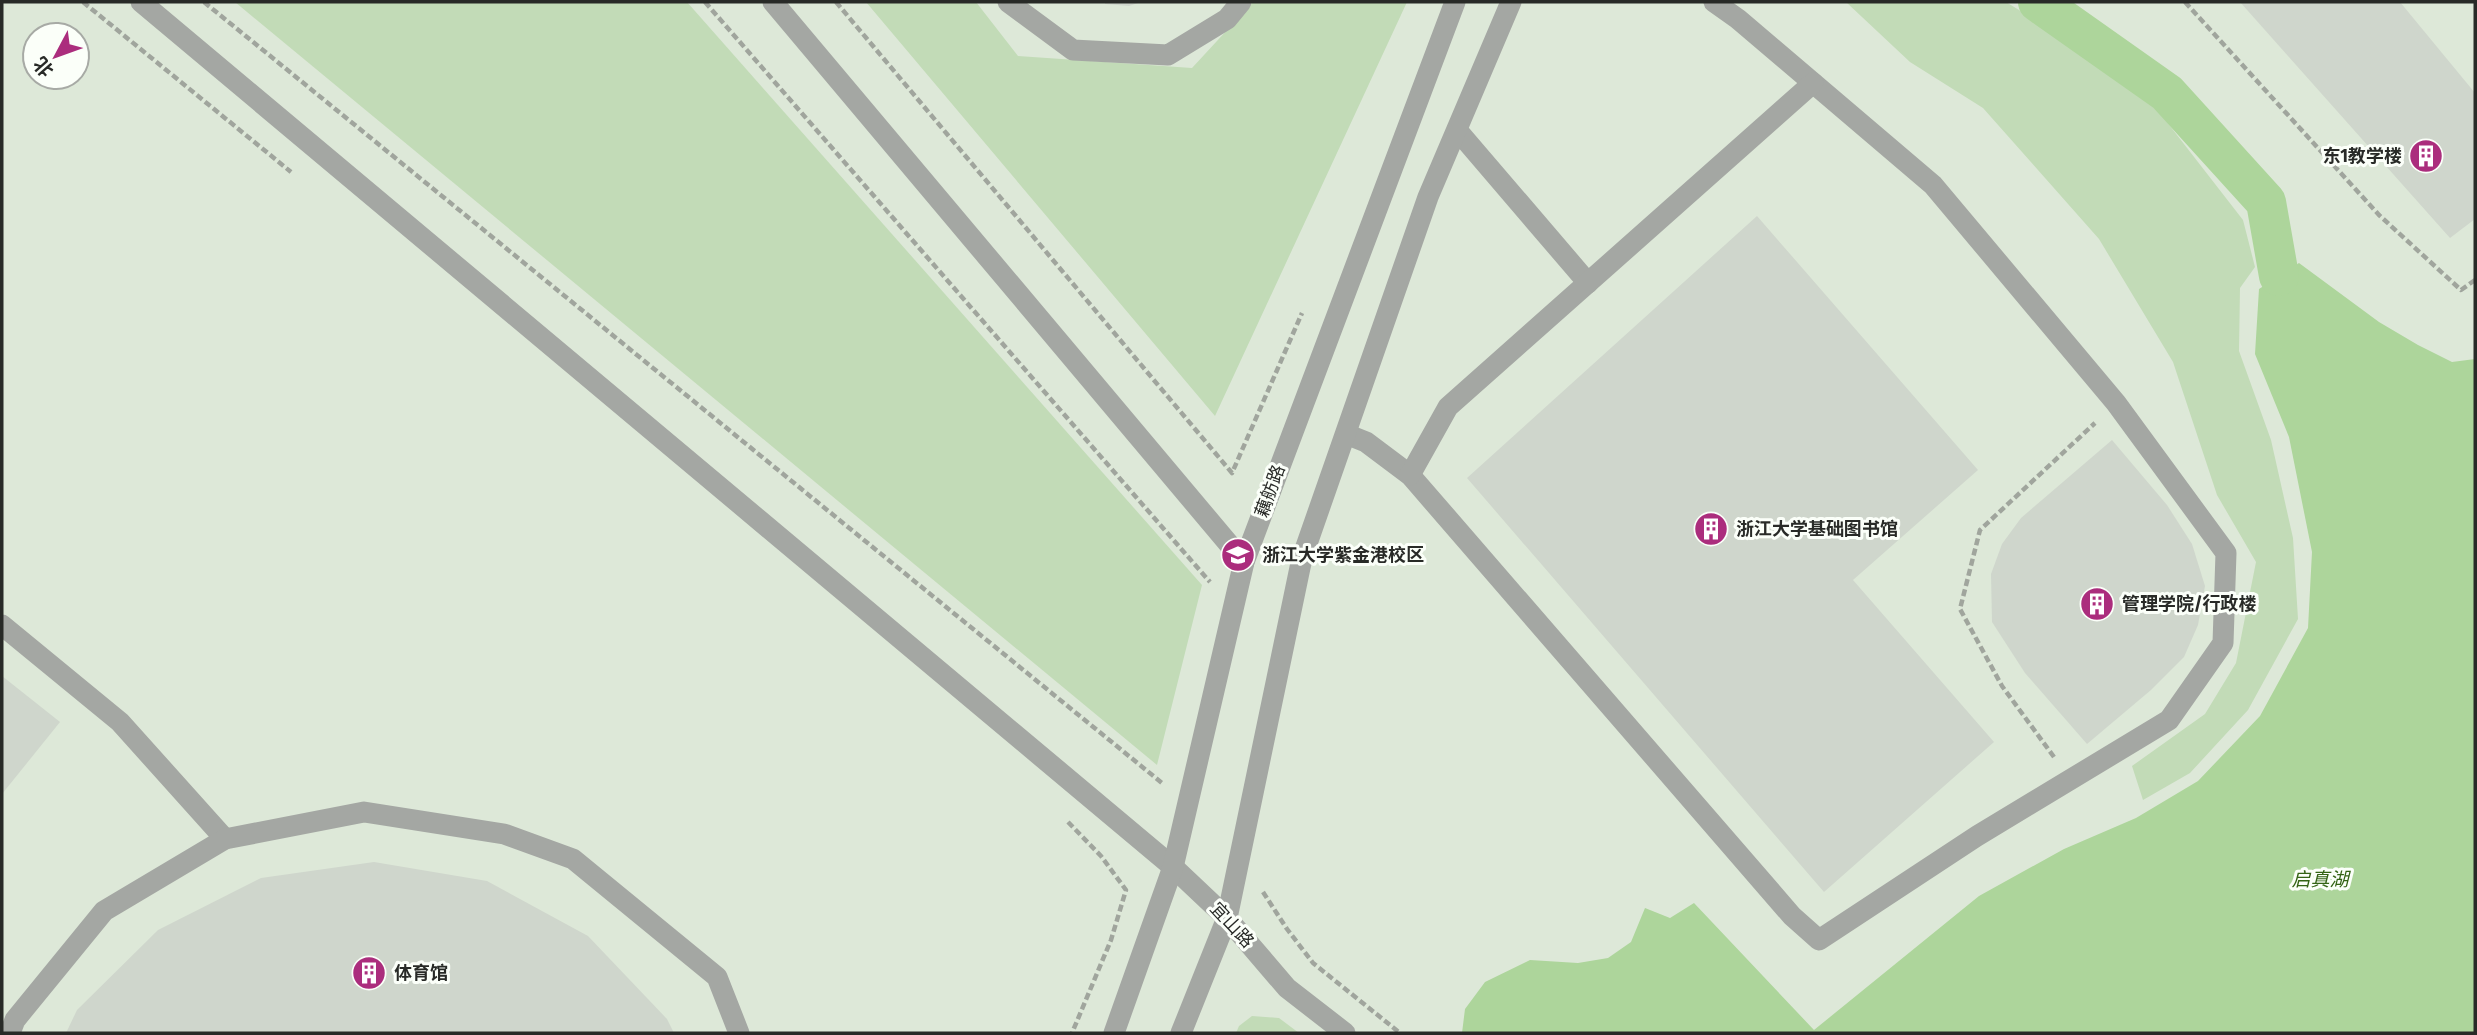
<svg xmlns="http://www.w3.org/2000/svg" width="2477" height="1035" viewBox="0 0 2477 1035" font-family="'Fira Sans Condensed','Noto Sans SC',sans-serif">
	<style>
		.built { fill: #dde8d8; fill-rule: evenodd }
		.green { fill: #c2dbb7 }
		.water { fill: #add59b }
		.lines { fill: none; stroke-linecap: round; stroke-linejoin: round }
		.canal { stroke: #add59b; stroke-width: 40 }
		.building { fill: #cfd6cc }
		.path { stroke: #a0a59d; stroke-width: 4.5; stroke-dasharray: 7 3.5; stroke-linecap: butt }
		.minor { stroke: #a4a7a3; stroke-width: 21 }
		.labels { text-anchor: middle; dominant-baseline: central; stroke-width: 6; stroke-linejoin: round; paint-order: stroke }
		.poi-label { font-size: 18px; font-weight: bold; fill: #282a27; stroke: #fbfff9; text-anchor: start }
		.street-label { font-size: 18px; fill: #282a27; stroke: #fbfff9 }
		.water-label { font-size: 19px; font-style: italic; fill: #336314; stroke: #fbfff9 }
	</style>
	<rect width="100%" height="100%" fill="#ecf3e9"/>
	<path class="built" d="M2,2H2475V1033H2ZM35,35H77V77H35Z"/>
	<g class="green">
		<polygon points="235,2 687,2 1202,585 1157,765"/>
		<polygon points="866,2 976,2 1018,56 1192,68 1253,2 1407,2 1215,416"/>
		<polygon points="1846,2 2006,2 2037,21 2156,108 2243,220 2255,267 2240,288 2239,351 2271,440 2293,538 2298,619 2248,710 2190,773 2143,800 2132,766 2205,714 2236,663 2256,562 2217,495 2173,362 2099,239 1983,108 1910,62"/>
		<polygon points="1252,1016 1279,1018 1299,1033 1236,1033 1239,1026"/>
	</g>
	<polygon class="water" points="2299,263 2379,322 2418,345 2452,362 2475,359 2475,1033 1462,1033 1465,1009 1485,982 1530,960 1578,963 1608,958 1631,942 1645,908 1670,918 1694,903 1814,1030 1979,896 2064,849 2136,818 2198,781 2260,716 2308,628 2312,552 2289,437 2255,354 2259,289"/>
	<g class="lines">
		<polyline class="canal" points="2038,2 2167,93 2266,202 2279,276"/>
	</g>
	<g class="building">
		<polygon points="1105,2 1141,2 1129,6 1105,4"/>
		<polygon points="2240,2 2400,2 2475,93 2475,219 2450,238"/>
		<polygon points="1757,216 1978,470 1853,580 1994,742 1824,892 1467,478"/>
		<polygon points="2112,440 2167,505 2192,544 2205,586 2198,625 2184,657 2151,690 2087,744 2025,673 1992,622 1991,574 2002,544 2021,518"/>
		<polygon points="2,676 60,722 2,794"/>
		<polygon points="374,862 487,881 588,936 667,1019 674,1033 66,1033 77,1010 158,930 261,878"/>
	</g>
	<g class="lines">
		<g class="path">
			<polyline points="83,2 291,172"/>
			<polyline points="204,2 1162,783"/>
			<polyline points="705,2 1210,582"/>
			<polyline points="836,2 1232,473 1302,313"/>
			<polyline points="2185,2 2379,215 2461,290 2475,280"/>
			<polyline points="2054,757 2002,686 1960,609 1980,530 2095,423"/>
			<polyline points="1068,822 1101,856 1126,890 1111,940 1072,1033"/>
			<polyline points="1263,892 1287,929 1313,963 1400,1033"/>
		</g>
		<g class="minor">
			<polyline points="141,2 1173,867 1227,918 1287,988 1345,1033"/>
			<polyline points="773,2 1244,562"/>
			<polyline points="1008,2 1073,50 1168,55 1227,19 1241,2"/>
			<polyline points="1457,130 1588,283"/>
			<polyline points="1346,434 1366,442 1410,475 1792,916 1819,940 1977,836 2169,720 2223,643 2226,553 2116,403 1933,185 1738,19 1714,2"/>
			<polyline points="1410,475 1448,407 1813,83"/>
			<polyline points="2,625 120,722 225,839"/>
			<polyline points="10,1033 15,1020 104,911 225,839 364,812 504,834 573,859 717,977 739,1033"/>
			<polyline points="1114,1033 1173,867 1244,562 1455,2"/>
			<polyline points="1181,1033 1227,918 1302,558 1428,197 1511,2"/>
		</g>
	</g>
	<defs>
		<g id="building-disc" transform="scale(1.75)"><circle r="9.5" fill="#ab2d7d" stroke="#fbfff9"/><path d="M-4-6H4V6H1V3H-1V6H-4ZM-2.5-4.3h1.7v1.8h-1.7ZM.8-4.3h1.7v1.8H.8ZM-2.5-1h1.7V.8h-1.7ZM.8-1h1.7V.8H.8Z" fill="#fff"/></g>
		<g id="university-disc" transform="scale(1.75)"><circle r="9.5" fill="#ab2d7d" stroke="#fbfff9"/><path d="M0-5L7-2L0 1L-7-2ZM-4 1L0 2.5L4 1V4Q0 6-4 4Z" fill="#fff"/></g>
	</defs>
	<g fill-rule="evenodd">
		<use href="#building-disc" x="2426" y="156"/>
		<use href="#building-disc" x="1711" y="529"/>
		<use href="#university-disc" x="1238" y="555"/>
		<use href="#building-disc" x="2097" y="604"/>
		<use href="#building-disc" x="369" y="973"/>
	</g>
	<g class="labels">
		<g class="poi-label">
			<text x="2402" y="156" text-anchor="end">东1教学楼</text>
			<text x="1736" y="529">浙江大学基础图书馆</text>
			<text x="1262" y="555">浙江大学紫金港校区</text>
			<text x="2122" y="604">管理学院/行政楼</text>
			<text x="394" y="973">体育馆</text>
		</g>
		<g class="street-label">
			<text transform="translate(1270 491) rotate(-70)">藕舫路</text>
			<text transform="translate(1232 925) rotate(47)">宜山路</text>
		</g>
		<g class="water-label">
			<text x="2320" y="879">启真湖</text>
		</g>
	</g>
	<rect width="2477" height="1035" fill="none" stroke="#282a27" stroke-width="7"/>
	<g transform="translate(56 56) rotate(229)"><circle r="33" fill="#fbfff9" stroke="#a7aaa5" stroke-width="2"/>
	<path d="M0-5L12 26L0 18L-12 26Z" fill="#ab2d7d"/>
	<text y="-10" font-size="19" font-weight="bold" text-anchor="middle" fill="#282a27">北</text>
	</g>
</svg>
